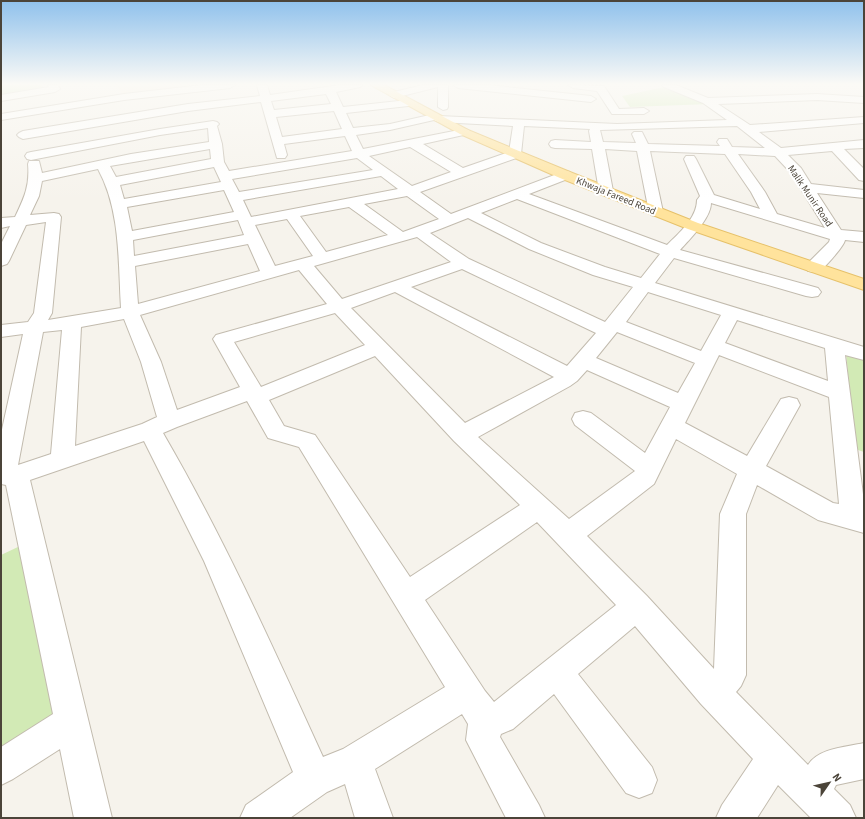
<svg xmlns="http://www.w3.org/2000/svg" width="865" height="819" viewBox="0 0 865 819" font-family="'Source Sans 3',sans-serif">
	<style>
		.commercial { fill: #f7ead8 }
		.green { fill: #d2eab5 }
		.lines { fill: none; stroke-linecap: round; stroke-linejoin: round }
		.minor-casing { stroke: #c2bbae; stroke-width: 2 }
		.major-casing { stroke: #e6c16a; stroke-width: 2 }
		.minor { fill: #fff; fill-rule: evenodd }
		.major { fill: #ffe39c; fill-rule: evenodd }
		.labels { text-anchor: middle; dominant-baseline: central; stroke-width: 4; stroke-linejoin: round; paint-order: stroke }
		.far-street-label { font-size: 10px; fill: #4b4439; stroke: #fff }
	</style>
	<rect width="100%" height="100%" fill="#f6f3ec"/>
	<polygon class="commercial" points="116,85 187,85 191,89 124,97"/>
	<g class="green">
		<polygon points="1,85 41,85 43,88 1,95"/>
		<polygon points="669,86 710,104 630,107 622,96"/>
		<polygon points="846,352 864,358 864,452 855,449"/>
		<polygon points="20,546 58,720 1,756 1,555"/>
	</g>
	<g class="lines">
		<g class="minor-casing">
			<g id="minor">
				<polygon points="48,85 58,85 60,89 55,92 1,101 1,95 49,87"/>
				<polygon points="202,85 235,85 230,88 124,100 1,120 1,114 124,94"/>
				<path d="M257,85H267L270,95L340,85H362L360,87L336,92L343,107L408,100L413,103L408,106L346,113L353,128L390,124L434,114L439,116L617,124L727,120L703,103L664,87L662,85H676L708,98L817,94L864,97V103L817,100L718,104L750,125L864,117V123L759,132L781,148L864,140V148L844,149L864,169V181L859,180L832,151L788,155L801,168L811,184L864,190V198L817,193L841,230L864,232V242L845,240C844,246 827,265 821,270C817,273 813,272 808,271L806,267L808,263L829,242L830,239L711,203C711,218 690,239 680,250L818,288L821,292L818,296L812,297L806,296L674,258L655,283L864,347V360L845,355L864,502V533L818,520L757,485L746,514V675L741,686L736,692L808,765C818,748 847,747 864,743V779L836,785L834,789L850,805L856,818H811L778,785L757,818H716L722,805L753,759L701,704L635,626L578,674L652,767L657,780L652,793L639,798L626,793L554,694L513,729L501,734L500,737L539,805L545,818H506L466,740L468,724L462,714L375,769L393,818H355L345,784L327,792L290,818H240L246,805L293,772L204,561L144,441L30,480L112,818H74L60,749L13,779L1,785V747L53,714L6,485L1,484V434L23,334L1,337V325L28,322L34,313L46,222L26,225L9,261L7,264L1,266V244L10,226L1,228V218L15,217C24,198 30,186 28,164L29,161H39L42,173L131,154L209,142L208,128L160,135L31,160L27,159L25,156L27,153L31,152L160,129L213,121L217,122L219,124L217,126L222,144L224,162L229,171L352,151L345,136L284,144L287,155L285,158H277L261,102L188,111L23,139L19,137L17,135L19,133L23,131L188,104L260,96ZM326,94L331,104L274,110L271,101ZM334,111L342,129L282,137L276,117ZM434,120L439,122L513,126L509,152L463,168L423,144L468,134L470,132L468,130L464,129L363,149L356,135L390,130ZM524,126L590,129L589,131L591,142L555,140L551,141L549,144L551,147L555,148L592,149L599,191L601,194L606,195L611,194L613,191L605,149L637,151L649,212L651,215L656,216L661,215L663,212L650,151L725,154L751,192L760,209L714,195L696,159L694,156H686L684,159L700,196L697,200C697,218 679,233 667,245L529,194L570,178L572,175L570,172L565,171L451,214L420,192L519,157L521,154ZM737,126L765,148L732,147L727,139H719L717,142L720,146L648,144L642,132H634L632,134L636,143L603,142L600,130ZM410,147L451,172L412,186L369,156ZM210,149L211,159L116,177L110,166ZM738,154L775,156L791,173L825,228L777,214L765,192ZM357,158L373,170L239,192L232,179ZM214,167L221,182L124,199L120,185ZM98,169C121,211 118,262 121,308L48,320L52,313L61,217L59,214L54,213L30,215L39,196L42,181ZM381,176L398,189L251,217L243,200ZM224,190L234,212L132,231L127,207ZM407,196L439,219L403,232L364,204ZM517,199L660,254L641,278L605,267L541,243L481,213ZM349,207L388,235L326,252L300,216ZM468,218L529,249L593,275L633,287L605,322L469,259L430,233ZM287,219L313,256L275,266L255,225ZM238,220L244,235L134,256L133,240ZM417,237L451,262L342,299L314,266ZM248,244L260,271L138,304L135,266ZM462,269L596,333L567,366L411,287ZM299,270L327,304L216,335L213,339L240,387L177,410L161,362L140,315ZM395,292L554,377L465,423L351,308ZM648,292L721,315L701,351L626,322ZM335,313L365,345L261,387L234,342ZM124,319L141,362L157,417L142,424L75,446L81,327ZM737,320L825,348L828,381L725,343ZM62,330L51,454L18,465L43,332ZM617,332L695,363L678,393L596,358ZM719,355L829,397L839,504L833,503L766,466L800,405L797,399L789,397L781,399L747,456L685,423ZM375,356L454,441L520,505L410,577L315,435L284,426L269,400ZM587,370L670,407L645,453L591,413L583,411L575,413L572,419L575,425L635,471L569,519L478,437L570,386L577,381ZM247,401L268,438L299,447L445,687L343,749L323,757C273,647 224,538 163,433L177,427ZM676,439L737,474L720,514L714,669L647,596L587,536L654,484ZM537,522L616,605L494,702L485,691L425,600Z"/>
				<polygon points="423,85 448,85 448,107 447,109 443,110 438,107 438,87 394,98 389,95 390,93"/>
				<polygon points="453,85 488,85 591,96 596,99 591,102 458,88"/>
				<polygon points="568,85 604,86 619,109 644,108 649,111 644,114 612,114 597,91 573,88"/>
			</g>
		</g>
		<g class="major-casing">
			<polygon id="major" points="371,85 384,85 468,130 570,172 698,223 864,279 864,290 688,229 560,178 460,134"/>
		</g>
		<use href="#minor" class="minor"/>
		<use href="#major" class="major"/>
	</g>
	<linearGradient id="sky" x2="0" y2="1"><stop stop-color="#8fc1ec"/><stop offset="0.42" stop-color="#fbfaf6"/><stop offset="1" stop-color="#fbfaf6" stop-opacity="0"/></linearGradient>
	<rect width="865" height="200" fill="url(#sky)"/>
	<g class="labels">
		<g class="far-street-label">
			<text transform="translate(616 196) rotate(22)">Khwaja Fareed Road</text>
			<text transform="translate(810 196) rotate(56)">Malik Munir Road</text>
		</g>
	</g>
	<rect width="865" height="819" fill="none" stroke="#4b4439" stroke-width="4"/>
	<g transform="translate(829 783) rotate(56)" stroke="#ffffff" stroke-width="3" paint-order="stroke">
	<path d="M0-3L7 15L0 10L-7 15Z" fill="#4b4439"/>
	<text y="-6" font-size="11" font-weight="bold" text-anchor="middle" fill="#4b4439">N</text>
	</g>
</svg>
